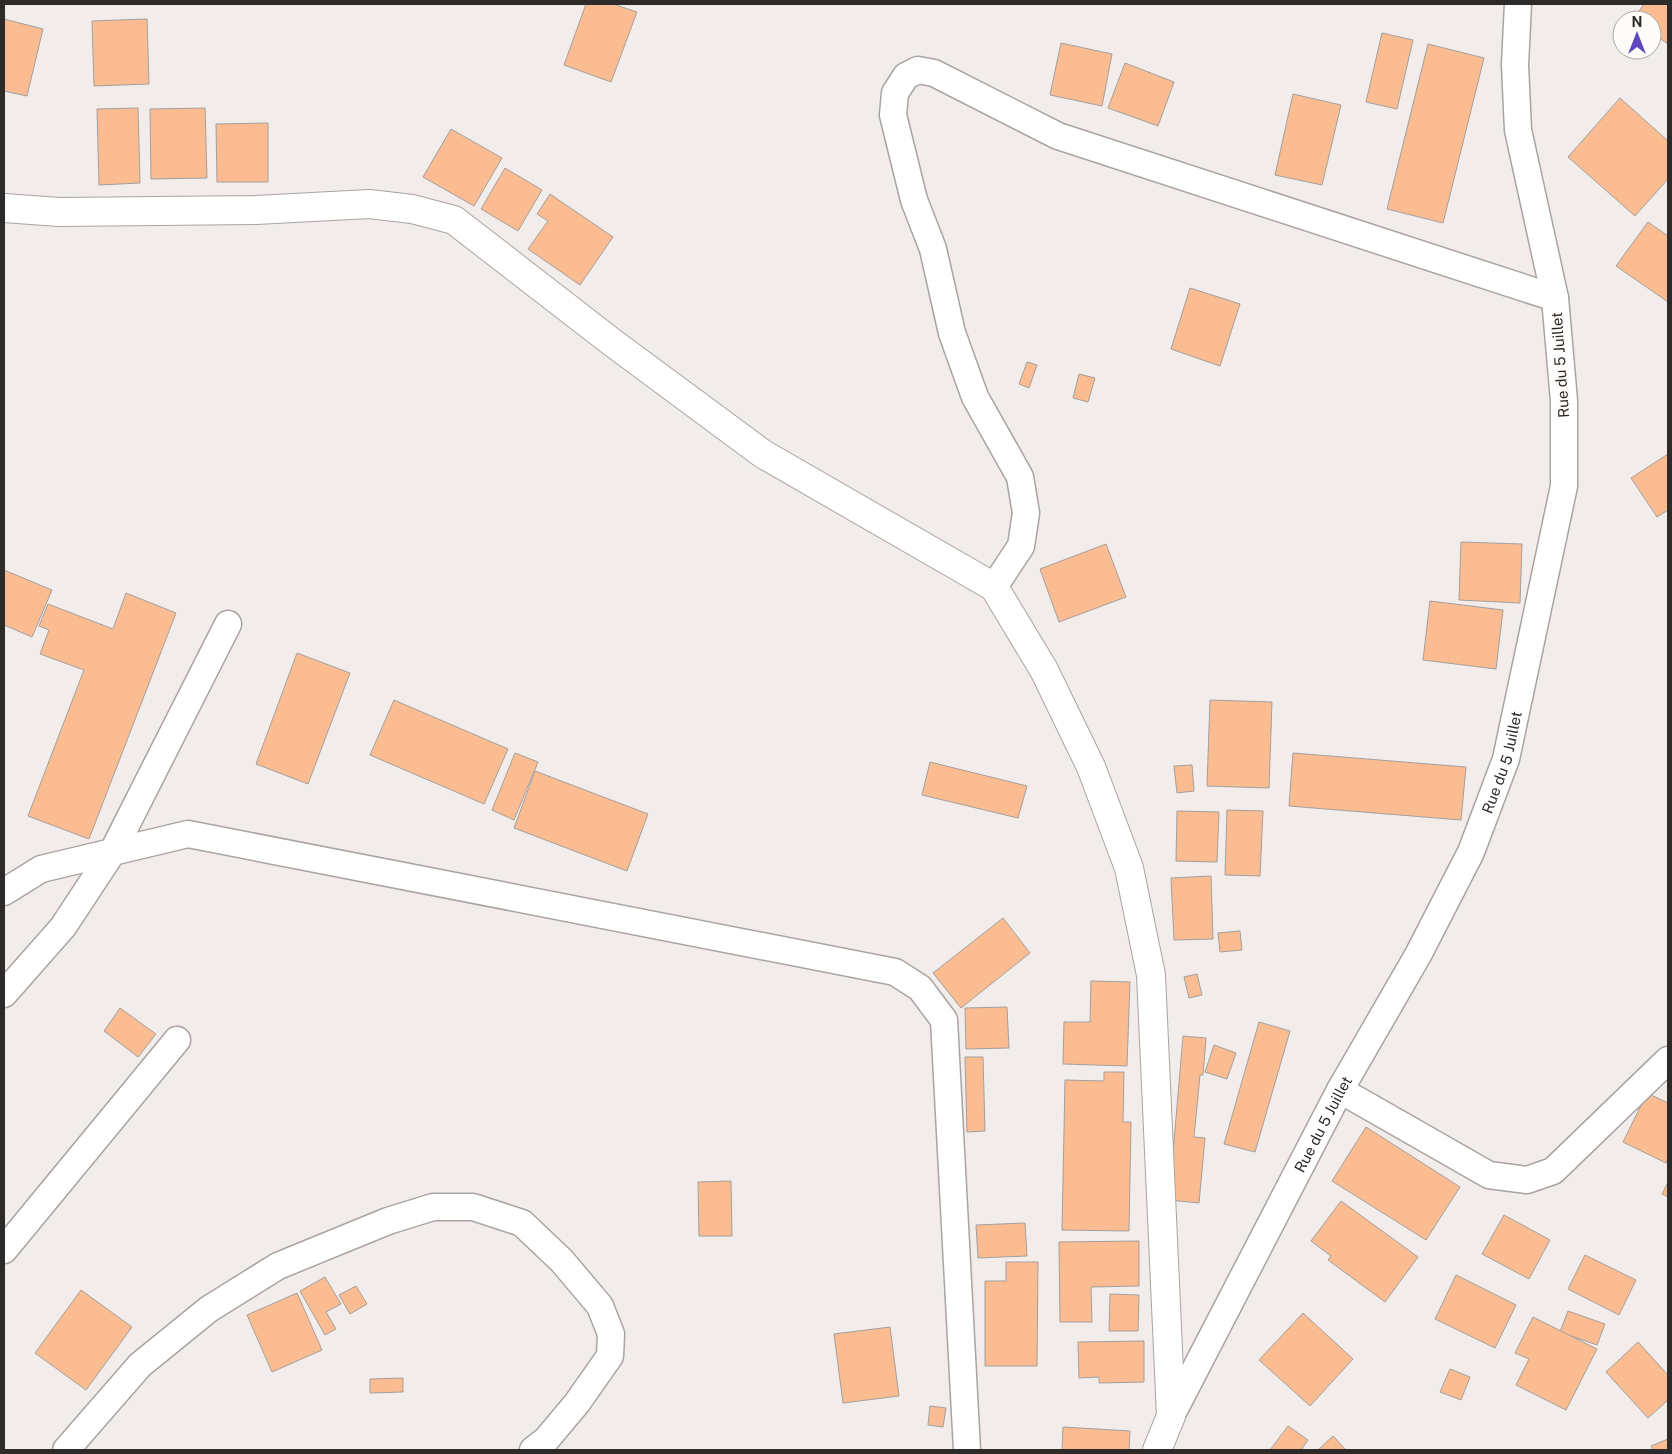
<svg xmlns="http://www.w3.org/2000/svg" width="1672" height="1454" viewBox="0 0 1672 1454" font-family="'Public Sans',sans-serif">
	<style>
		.building { fill: #fcbc92; stroke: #a39f9c }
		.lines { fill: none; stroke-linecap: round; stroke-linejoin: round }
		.minor-casing { stroke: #a9a4a2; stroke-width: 29 }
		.tertiary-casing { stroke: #a9a4a2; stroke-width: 30 }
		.minor { stroke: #fff; stroke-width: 26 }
		.tertiary { stroke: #fff; stroke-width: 28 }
		.labels { text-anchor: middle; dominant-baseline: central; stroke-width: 4; stroke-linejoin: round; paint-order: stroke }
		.street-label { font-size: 15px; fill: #2c2b2a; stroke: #fffbf9 }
	</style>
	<rect width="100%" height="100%" fill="#f2edea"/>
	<g class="building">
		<polygon points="586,4 613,4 637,12 611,82 564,65"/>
		<polygon points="1644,4 1668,4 1668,44 1652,33 1652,20 1633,20"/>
		<polygon points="4,19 43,29 27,96 4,91"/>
		<polygon points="147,19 149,84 94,86 92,21"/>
		<polygon points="1382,33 1413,40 1397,109 1366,102"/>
		<polygon points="1061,43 1112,54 1102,106 1050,95"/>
		<polygon points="1428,44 1484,58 1443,223 1387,209"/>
		<polygon points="1125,63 1174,82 1158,126 1108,108"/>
		<polygon points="1293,94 1341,105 1322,185 1275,175"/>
		<polygon points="1620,98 1668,141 1668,179 1635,216 1568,157"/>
		<polygon points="138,108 140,183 99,185 97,109"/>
		<polygon points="205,108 207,178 151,179 150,109"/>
		<polygon points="268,123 268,182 217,182 216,124"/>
		<polygon points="451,129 502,158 474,206 423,177"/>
		<polygon points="505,168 542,190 518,231 481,209"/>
		<polygon points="550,194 613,237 580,285 528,249 548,221 537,214"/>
		<polygon points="1648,222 1668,236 1668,302 1616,266"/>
		<polygon points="1190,288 1240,304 1220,366 1171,349"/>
		<polygon points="1027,362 1037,365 1029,388 1019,384"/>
		<polygon points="1079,374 1095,378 1088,402 1073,398"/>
		<polygon points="1668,454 1668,510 1657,517 1631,478"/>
		<polygon points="1461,542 1522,544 1520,603 1459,600"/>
		<polygon points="1106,544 1126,597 1059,622 1040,569"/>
		<polygon points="4,570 52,590 32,637 4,625"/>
		<polygon points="126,593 176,613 89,839 28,816 84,670 40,654 49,630 39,626 48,604 113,629"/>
		<polygon points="1430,601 1503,610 1496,669 1423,660"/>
		<polygon points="297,653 350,673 308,784 256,764"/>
		<polygon points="394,700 508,749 484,804 370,755"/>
		<polygon points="1210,700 1272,702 1269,788 1207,786"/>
		<polygon points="515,753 538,762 514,820 492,810"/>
		<polygon points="1293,753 1466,767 1461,820 1289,806"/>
		<polygon points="930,762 1027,786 1018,818 922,795"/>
		<polygon points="1192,765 1194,791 1177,793 1174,766"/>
		<polygon points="535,771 648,814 627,871 514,828"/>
		<polygon points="1227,810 1263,811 1260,876 1225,875"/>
		<polygon points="1177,811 1219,812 1217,862 1176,861"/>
		<polygon points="1211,876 1213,939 1174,940 1171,878"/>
		<polygon points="1003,918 1030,953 961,1008 933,973"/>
		<polygon points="1240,931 1242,950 1220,952 1218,933"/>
		<polygon points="1197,974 1202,995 1189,998 1184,977"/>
		<polygon points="1091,981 1130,982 1127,1066 1063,1064 1064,1022 1090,1022"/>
		<polygon points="1007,1007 1009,1048 966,1049 965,1008"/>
		<polygon points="120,1008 156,1034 138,1057 104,1031"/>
		<polygon points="1259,1022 1290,1031 1255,1152 1224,1144"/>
		<polygon points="1183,1036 1206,1038 1203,1075 1200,1075 1194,1137 1205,1138 1199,1203 1169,1200"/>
		<polygon points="1214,1045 1236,1053 1227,1079 1205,1072"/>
		<polygon points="965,1057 983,1057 985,1131 967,1132"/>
		<polygon points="1104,1072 1124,1072 1123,1122 1131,1122 1129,1231 1062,1230 1065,1080 1104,1081"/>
		<polygon points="1647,1093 1668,1103 1668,1157 1666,1163 1623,1142"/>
		<polygon points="1366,1127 1460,1187 1426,1240 1332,1181"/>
		<polygon points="731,1181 732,1236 699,1236 698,1182"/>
		<polygon points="1668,1182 1668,1197 1662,1194"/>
		<polygon points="1341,1201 1418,1257 1385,1302 1328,1260 1331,1256 1311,1241"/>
		<polygon points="1504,1215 1550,1240 1529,1279 1482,1254"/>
		<polygon points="1025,1223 1027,1256 978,1258 976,1225"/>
		<polygon points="1139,1241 1139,1286 1091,1287 1092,1322 1060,1322 1059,1242"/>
		<polygon points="1585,1255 1636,1280 1619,1315 1568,1289"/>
		<polygon points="1006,1262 1038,1262 1037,1366 985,1366 985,1281 1006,1281"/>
		<polygon points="1456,1275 1516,1305 1495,1348 1435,1319"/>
		<polygon points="325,1277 341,1304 326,1312 336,1329 325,1335 300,1291"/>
		<polygon points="356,1286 367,1304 350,1314 339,1295"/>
		<polygon points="81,1290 132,1327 86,1390 35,1353"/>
		<polygon points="297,1293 322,1350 272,1372 247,1315"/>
		<polygon points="1110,1294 1139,1295 1138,1331 1109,1331"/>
		<polygon points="1568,1311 1605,1324 1597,1345 1560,1332"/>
		<polygon points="1303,1313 1353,1359 1310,1406 1259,1360"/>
		<polygon points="1533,1317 1597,1349 1566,1410 1516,1385 1529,1359 1515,1353"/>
		<polygon points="890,1327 899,1396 843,1403 834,1334"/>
		<polygon points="1144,1341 1144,1382 1099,1383 1099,1377 1079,1378 1078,1342"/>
		<polygon points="1638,1342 1668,1375 1668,1400 1648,1418 1606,1372"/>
		<polygon points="1450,1369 1470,1377 1461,1400 1440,1392"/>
		<polygon points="403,1378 403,1392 370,1393 370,1379"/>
		<polygon points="930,1406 946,1408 943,1427 928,1425"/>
		<polygon points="1288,1426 1308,1440 1301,1450 1270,1450"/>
		<polygon points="1063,1427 1130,1431 1129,1450 1062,1450"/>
		<polygon points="1333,1436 1346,1450 1318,1450"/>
		<polygon points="1668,1439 1668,1450 1653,1450 1651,1446"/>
	</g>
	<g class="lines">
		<g class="minor-casing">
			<g id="minor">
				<polyline points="994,587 1021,546 1026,513 1020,477 975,397 952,333 933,249 914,200 893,115 895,93 906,76 918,70 934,73 1058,136 1555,298"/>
				<polyline points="4,892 41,869 188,834 895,972 920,988 944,1020 967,1450"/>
				<polyline points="4,994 63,927 113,851 228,624"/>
				<polyline points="1340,1090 1489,1175 1527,1180 1553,1171 1668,1060"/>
				<polyline points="4,1250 177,1040"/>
				<path id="s1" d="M1171,1416L1340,1090L1418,955L1471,852L1506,759L1564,486V401L1555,298L1518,130L1515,65L1518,4"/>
				<polyline points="66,1450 140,1365 209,1309 278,1266 388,1221 433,1207 473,1207 522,1223 562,1261 600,1306 611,1334 610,1356 577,1403 546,1440 533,1450"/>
			</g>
		</g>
		<g class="tertiary-casing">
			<polyline id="tertiary" points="4,208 59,212 256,210 369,204 412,209 454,220 613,343 763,454 994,587 1044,670 1091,767 1129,868 1151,975 1171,1416 1157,1450"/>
		</g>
		<use href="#minor" class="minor"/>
		<use href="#tertiary" class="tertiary"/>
	</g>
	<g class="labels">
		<g class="street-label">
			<text transform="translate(1560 365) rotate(-94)">Rue du 5 Juillet</text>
			<text stroke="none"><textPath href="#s1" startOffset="734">Rue du 5 Juillet</textPath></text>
			<text stroke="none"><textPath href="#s1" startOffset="329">Rue du 5 Juillet</textPath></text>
		</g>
	</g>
	<rect width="1672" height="1454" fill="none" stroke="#2c2b2a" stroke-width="10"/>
	<g transform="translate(1637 35)"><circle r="24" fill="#fffbf9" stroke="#aba8a6"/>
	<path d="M0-4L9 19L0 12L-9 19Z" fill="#5f46bf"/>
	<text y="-8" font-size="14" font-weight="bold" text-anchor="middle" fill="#2c2b2a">N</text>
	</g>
</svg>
